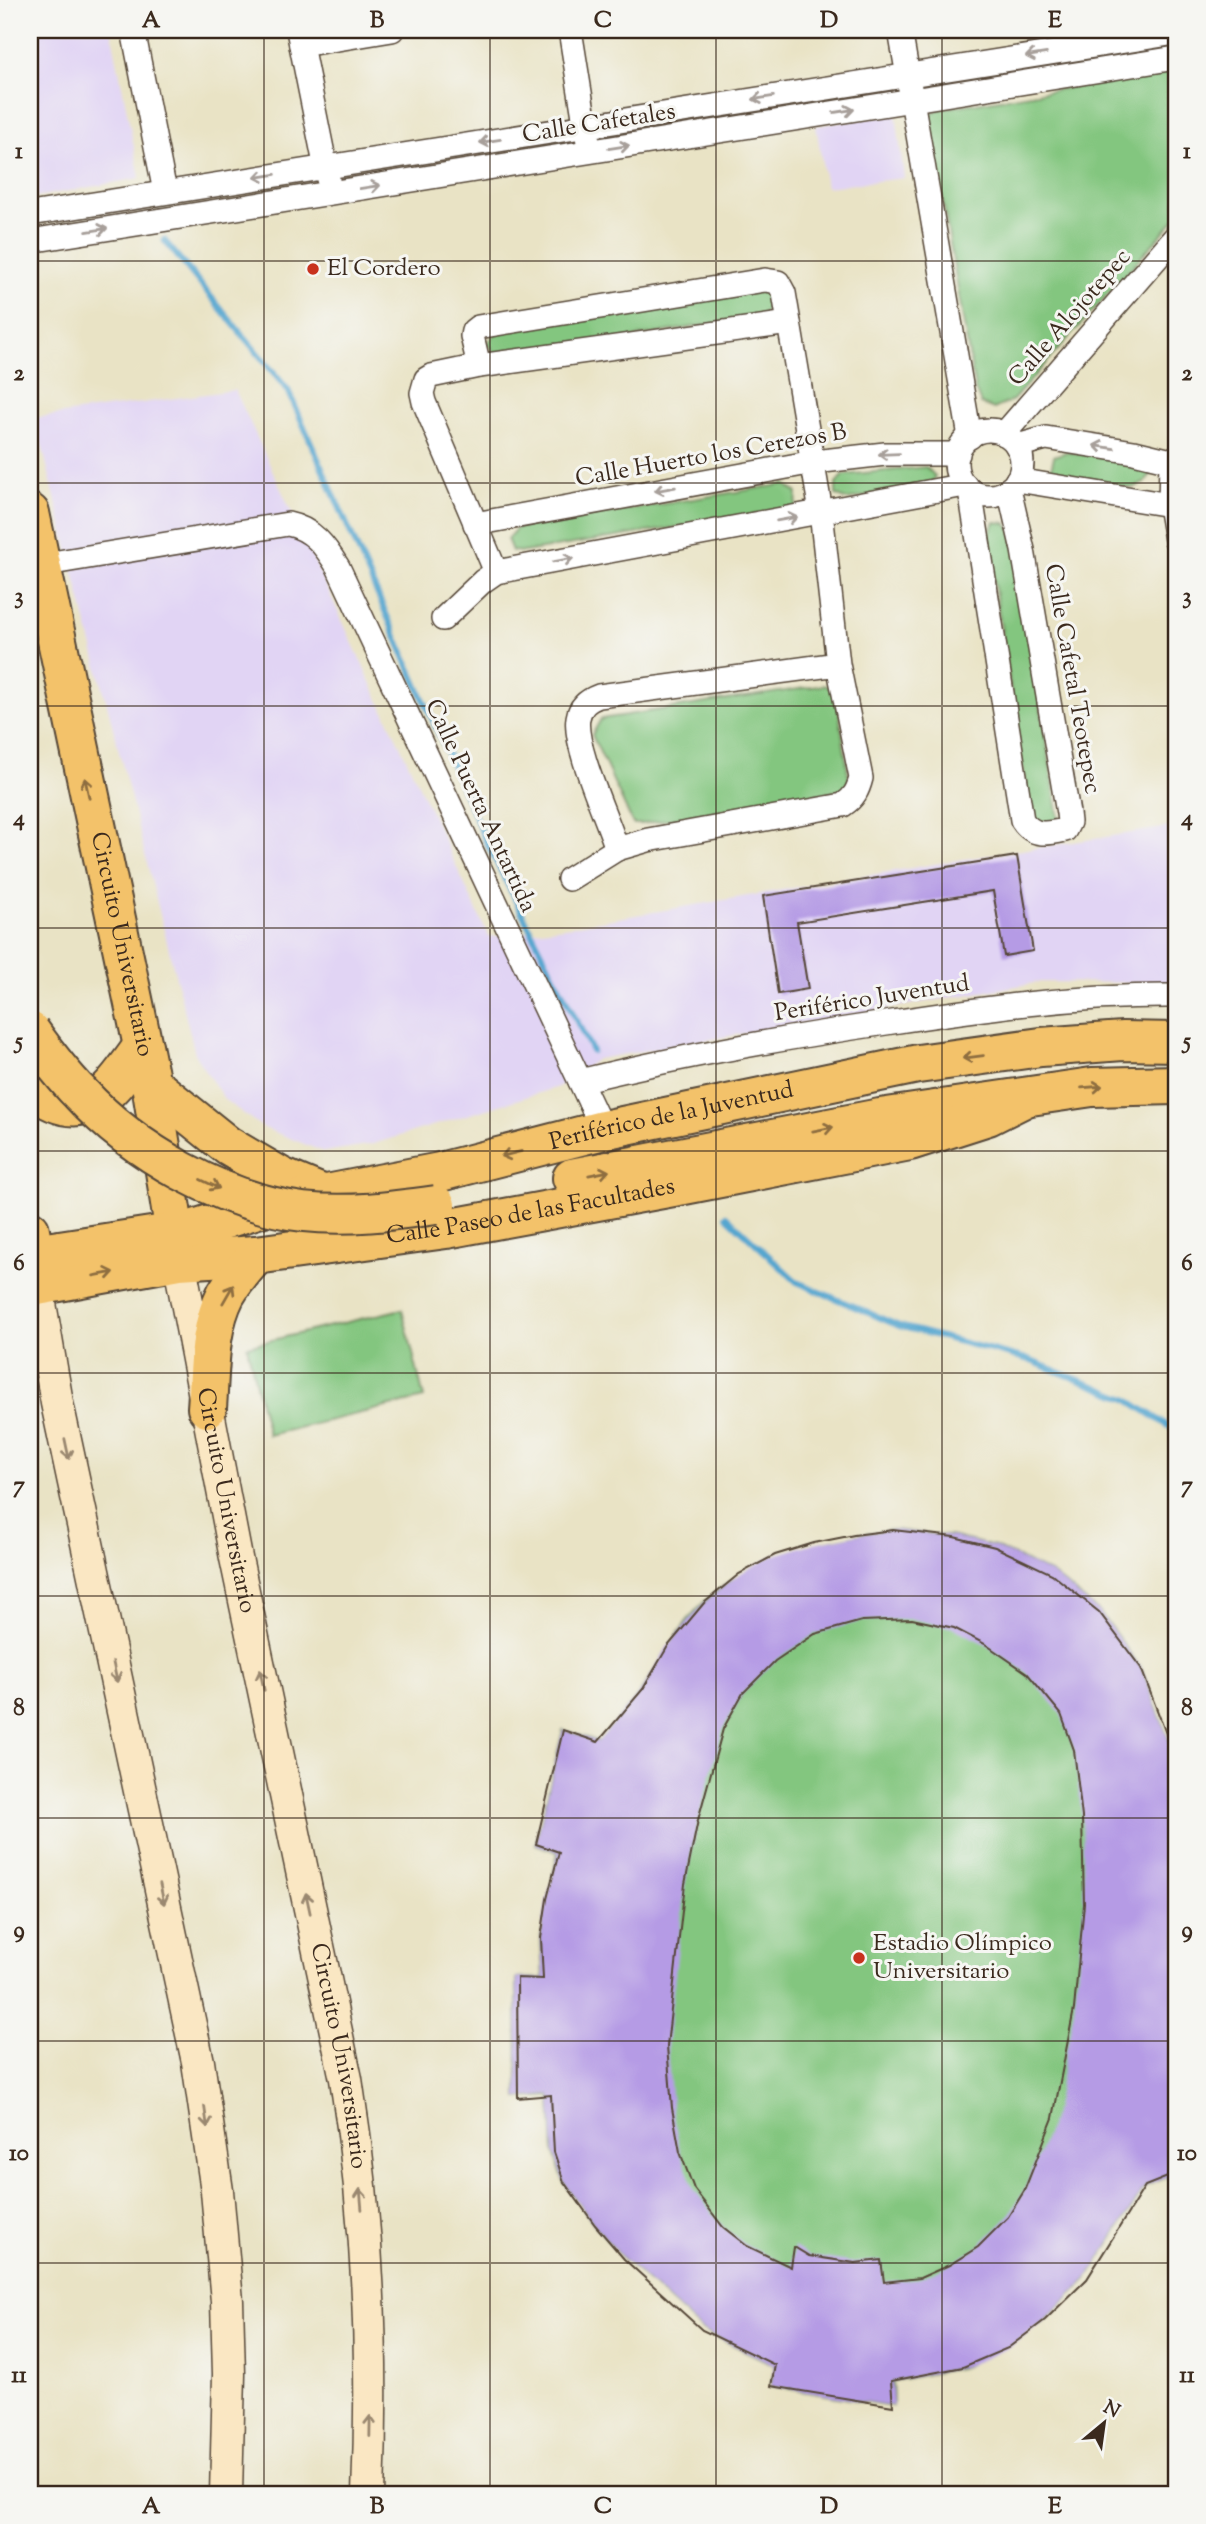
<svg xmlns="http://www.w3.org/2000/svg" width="1206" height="2524" viewBox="0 0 1206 2524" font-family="'Sorts Mill Goudy',serif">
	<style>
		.built { fill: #e1d4f4 }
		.green { fill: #83c67f; stroke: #5f784e; stroke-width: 2 }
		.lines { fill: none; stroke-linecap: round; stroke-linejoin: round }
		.stream { stroke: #55a6cf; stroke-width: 6 }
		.building { fill: #b59be5; fill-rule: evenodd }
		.street-casing { stroke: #554637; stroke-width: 26 }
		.secondary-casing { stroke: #554637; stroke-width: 35 }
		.highway-casing { stroke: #554637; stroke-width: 42 }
		.street { stroke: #fff; stroke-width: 23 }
		.secondary { stroke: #fae7c3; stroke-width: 32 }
		.highway { stroke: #f3c26a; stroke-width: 38 }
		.highway-bridge-casing { stroke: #554637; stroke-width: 42; stroke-linecap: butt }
		.highway-bridge { stroke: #f3c26a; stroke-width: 38 }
		.oneway { stroke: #a79f9a }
		.oneway2 { stroke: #8e6e40 }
		.oneway3 { stroke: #9a8870 }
		.grid { fill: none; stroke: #3b2a1e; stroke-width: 2; stroke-opacity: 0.55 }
		.poi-dot { fill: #c8321e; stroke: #f6f6f2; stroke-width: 2.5 }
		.labels { text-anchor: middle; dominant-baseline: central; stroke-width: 6; stroke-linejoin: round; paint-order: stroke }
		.street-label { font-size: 24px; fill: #3b2a1e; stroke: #f6f6f2 }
		.poi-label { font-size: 24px; fill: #3b2a1e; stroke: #f6f6f2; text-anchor: start }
		.neatline { fill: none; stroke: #3b2a1e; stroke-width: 2.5 }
		.grid-label { font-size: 23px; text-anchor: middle; font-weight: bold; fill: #3b2a1e }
	</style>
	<rect width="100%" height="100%" fill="#f6f6f2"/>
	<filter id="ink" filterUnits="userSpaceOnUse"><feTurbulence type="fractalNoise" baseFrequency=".0143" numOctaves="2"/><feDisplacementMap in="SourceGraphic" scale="14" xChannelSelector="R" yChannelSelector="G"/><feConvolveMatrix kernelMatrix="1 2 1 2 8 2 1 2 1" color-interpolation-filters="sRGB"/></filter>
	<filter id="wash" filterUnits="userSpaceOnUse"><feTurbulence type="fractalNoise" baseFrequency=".00686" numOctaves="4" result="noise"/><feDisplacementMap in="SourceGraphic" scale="28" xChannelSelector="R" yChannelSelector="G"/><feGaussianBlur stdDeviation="1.57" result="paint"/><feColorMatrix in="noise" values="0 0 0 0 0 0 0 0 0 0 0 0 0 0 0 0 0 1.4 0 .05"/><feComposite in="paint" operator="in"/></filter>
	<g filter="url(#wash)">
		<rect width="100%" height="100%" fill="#e9e3c5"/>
		<g class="built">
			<polygon points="30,30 111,30 140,178 30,198"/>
			<polygon points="896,114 904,178 826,187 816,126"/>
			<polygon points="235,390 489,937 572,926 953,861 1176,826 1176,983 1040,982 597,1059 558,1087 373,1144 324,1152 262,1127 225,1100 196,1057 35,418"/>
		</g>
		<g class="green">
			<polygon points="1176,70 1176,218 1013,400 994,409 981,404 975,389 928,114 940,109"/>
			<polygon points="762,289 771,302 763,315 509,359 496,355 488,343 498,330"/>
			<polygon points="1066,452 1138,460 1152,473 1145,483 1131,488 1060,476 1051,469 1054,456"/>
			<polygon points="926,467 935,476 932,483 847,500 836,495 836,484 844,475"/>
			<polygon points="785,484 797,493 796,508 524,552 512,551 507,539 517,528"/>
			<polygon points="995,522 1006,523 1012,531 1059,819 1051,829 1031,819 987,538"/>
			<polygon points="825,685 836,692 849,779 844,790 642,824 633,824 592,735 601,719"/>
			<polygon points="402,1309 424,1398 268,1435 247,1346"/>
			<path d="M893,1530L954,1537L995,1547L1052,1574L1099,1612L1141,1668L1176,1760V2177L1170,2176L1145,2186L1087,2279L1045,2320L963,2367L892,2381L893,2406L771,2386L775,2365L702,2330L624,2259L595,2225L564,2182L554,2152L551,2096L518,2098L517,1978L543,1979L541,1938L558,1852L536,1844L563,1730L599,1742C613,1725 630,1707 643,1688C663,1659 679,1626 705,1601C756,1555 826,1538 893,1530Z"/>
		</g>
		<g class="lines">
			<g class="stream">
				<polyline points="164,240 288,390 487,844 592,1051"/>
				<polyline points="726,1216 797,1282 899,1326 1026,1359 1127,1399 1176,1431"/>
			</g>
		</g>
		<g id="blocks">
			<g class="building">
				<polygon points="1017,856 1033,951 1004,956 993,891 797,922 808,989 778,994 763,896"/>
				<path d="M893,1530L954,1537L995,1547L1052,1574L1099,1612L1141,1668L1176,1760V2177L1170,2176L1145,2186L1087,2279L1045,2320L1008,2348L963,2367L891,2381L893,2406L771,2386L775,2365L702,2330L624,2259L595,2225L564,2182L554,2152L551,2095L518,2098L517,1978L543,1979L541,1938L547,1899L559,1852L536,1844L563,1730L598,1742L643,1689L668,1646L704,1603L739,1574L775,1555L814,1543L854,1535ZM912,1619L954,1628L985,1644L1027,1673L1061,1714L1074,1750L1082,1817L1084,1904L1074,2009L1053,2118L1024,2191L1008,2217L978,2247L949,2265L920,2278L884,2282L881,2260L855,2263L809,2256L794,2247L791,2267L747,2246L723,2227L694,2189L680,2152L672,2108L667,2046L685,1884L698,1820L723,1729L743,1693L775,1661L815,1634L862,1621Z"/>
			</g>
		</g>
	</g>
	<g filter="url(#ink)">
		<use href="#blocks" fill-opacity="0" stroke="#554637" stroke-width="2"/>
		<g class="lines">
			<g class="street-casing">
				<g id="street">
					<polyline points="133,30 165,192"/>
					<polyline points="298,30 328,179"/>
					<polyline points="570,30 588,142"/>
					<polyline points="900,30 970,437"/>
					<polyline points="301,45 392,30"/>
					<polyline points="30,214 1176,33"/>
					<polyline points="30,241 1176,58"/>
					<path d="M479,366L472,336L473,331L478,327L765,280L778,282L784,293L821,512L838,664L861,778C858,790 854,798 843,805L648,840L617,849C608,819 573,746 578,718C580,706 588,700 599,696L838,664"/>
					<circle cx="989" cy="463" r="33"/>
					<polyline points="1004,434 1176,236"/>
					<polyline points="1017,446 1046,438 1134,452 1171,461 1176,457"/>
					<polyline points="1171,461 1170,505 1176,540"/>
					<polyline points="1017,480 1170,505"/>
					<path d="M970,490L1022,820C1033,837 1047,834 1065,830L1069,822L1068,813L1023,550L1009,489"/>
					<polyline points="475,524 814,462 885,454 958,454"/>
					<path d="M40,565L288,524C313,529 325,546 338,567L603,1130"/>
					<polyline points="496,572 424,402 422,393 426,379 431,376 479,366 789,323"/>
					<polyline points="443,619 483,581 496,572 965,485"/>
					<polyline points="569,879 617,849"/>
					<path d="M580,1081C681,1056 783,1038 886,1023C983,1008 1079,995 1176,996"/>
				</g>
			</g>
			<g class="secondary-casing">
				<g id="secondary">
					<path id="s1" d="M179,1260L236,1558L346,2079C368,2216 374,2356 368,2494"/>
					<polyline points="30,1287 37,1286 57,1403 198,2062 217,2191 227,2301 229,2374 226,2494"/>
				</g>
			</g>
			<g class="highway-casing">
				<g id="highway">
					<path id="s2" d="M30,513L151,1084L179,1259"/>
					<polyline points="151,1084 228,1146 281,1177 322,1194 320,1200"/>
					<path d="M30,1087C87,1132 110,1091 143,1046"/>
					<polyline points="572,1178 880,1118 1092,1087 1176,1085"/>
					<path id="s3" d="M30,1230L37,1286L179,1260L256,1255L446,1229L684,1185L910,1141L988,1116L1024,1098"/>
					<path id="s4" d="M33,1254L191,1230L270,1205L440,1172L603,1130L918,1064L1041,1047L1123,1041L1176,1042"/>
					<path d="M207,1408C210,1370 208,1329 226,1294C234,1280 246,1267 256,1255"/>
				</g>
			</g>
			<use href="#street" class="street"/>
			<use href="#secondary" class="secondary"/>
			<use href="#highway" class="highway"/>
			<g class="highway-bridge-casing">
				<path id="highway-bridge" d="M30,1031C45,1052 61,1074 80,1093C134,1152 223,1202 303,1212C348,1217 392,1211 436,1205"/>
			</g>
			<use href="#highway-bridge" class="highway-bridge"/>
		</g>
		<defs><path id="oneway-shaft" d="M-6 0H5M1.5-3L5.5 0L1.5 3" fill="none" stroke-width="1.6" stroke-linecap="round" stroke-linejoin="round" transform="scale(1.75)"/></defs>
		<g class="oneway">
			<use href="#oneway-shaft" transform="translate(1036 55) rotate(171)"/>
			<use href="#oneway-shaft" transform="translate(763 98) rotate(171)"/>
			<use href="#oneway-shaft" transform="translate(844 111) rotate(-9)"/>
			<use href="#oneway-shaft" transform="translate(490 141) rotate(171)"/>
			<use href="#oneway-shaft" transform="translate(619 147) rotate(-9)"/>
			<use href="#oneway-shaft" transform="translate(265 176) rotate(171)"/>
			<use href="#oneway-shaft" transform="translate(370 187) rotate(-9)"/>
			<use href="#oneway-shaft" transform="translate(97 230) rotate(-9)"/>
			<use href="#oneway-shaft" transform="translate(1104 447) rotate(-171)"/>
			<use href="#oneway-shaft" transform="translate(889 454) rotate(178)"/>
			<use href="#oneway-shaft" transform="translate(665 489) rotate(170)"/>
			<use href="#oneway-shaft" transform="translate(787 519) rotate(-10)"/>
			<use href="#oneway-shaft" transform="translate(563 560) rotate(-10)"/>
		</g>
		<g class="oneway2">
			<use href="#oneway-shaft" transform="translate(87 788) rotate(-102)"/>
			<use href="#oneway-shaft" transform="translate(973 1057) rotate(172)"/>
			<use href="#oneway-shaft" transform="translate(1092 1087) rotate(-5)"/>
			<use href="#oneway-shaft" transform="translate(823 1129) rotate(-11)"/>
			<use href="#oneway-shaft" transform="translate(511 1154) rotate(166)"/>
			<use href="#oneway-shaft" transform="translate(599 1173) rotate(-11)"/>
			<use href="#oneway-shaft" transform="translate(210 1184) rotate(25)"/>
			<use href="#oneway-shaft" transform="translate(104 1274) rotate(-10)"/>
			<use href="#oneway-shaft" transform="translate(228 1294) rotate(-60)"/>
		</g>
		<g class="oneway3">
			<use href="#oneway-shaft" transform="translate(67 1449) rotate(78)"/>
			<use href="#oneway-shaft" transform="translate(115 1672) rotate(78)"/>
			<use href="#oneway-shaft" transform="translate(262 1680) rotate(-102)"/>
			<use href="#oneway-shaft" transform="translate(162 1894) rotate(78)"/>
			<use href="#oneway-shaft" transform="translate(308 1903) rotate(-102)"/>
			<use href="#oneway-shaft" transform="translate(206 2117) rotate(82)"/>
			<use href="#oneway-shaft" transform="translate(361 2199) rotate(-95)"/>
			<use href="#oneway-shaft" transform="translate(370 2426) rotate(-89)"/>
		</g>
	</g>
	<path class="grid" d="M264,30V2494M490,30V2494M716,30V2494M942,30V2494M30,261H1176M30,483H1176M30,706H1176M30,928H1176M30,1151H1176M30,1373H1176M30,1596H1176M30,1818H1176M30,2041H1176M30,2263H1176"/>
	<g class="poi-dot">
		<circle cx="313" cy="269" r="7"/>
		<circle cx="859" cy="1958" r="7"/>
	</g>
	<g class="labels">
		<g class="street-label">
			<text transform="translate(599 124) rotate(-9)">Calle Cafetales</text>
			<text transform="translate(1070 318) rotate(-49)">Calle Alojotepec</text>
			<text transform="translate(711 456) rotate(-10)">Calle Huerto los Cerezos B</text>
			<text transform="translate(1072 679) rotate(80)">Calle Cafetal Teotepec</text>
			<text transform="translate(480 806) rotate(65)">Calle Puerta Antartida</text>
			<text stroke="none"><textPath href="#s2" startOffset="441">Circuito Universitario</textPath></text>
			<text transform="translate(872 999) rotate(-9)">Periférico Juventud</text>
			<text stroke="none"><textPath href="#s4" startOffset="654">Periférico de la Juventud</textPath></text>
			<text stroke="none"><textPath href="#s3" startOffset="556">Calle Paseo de las Facultades</textPath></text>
			<text stroke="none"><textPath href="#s1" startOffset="245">Circuito Universitario</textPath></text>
			<text stroke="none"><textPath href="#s1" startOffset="812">Circuito Universitario</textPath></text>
		</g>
		<g class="poi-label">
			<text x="327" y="269">El Cordero</text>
			<text x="873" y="1944">Estadio Olímpico<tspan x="873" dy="28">Universitario</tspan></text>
		</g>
	</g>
	<rect width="1206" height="2524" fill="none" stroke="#f6f6f2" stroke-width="77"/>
	<g transform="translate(1104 2423) rotate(29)" stroke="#f6f6f2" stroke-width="5" paint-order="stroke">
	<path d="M0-5L12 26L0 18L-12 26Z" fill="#3b2a1e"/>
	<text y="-10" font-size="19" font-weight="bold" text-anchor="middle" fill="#3b2a1e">N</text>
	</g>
	<rect x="38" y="38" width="1130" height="2448" class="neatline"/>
	<g class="grid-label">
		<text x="151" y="27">A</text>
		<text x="377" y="27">B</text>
		<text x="603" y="27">C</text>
		<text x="829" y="27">D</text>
		<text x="1055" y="27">E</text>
		<text x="19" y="158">1</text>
		<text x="1187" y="158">1</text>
		<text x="19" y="380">2</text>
		<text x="1187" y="380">2</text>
		<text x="19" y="603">3</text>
		<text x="1187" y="603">3</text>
		<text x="19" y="825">4</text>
		<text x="1187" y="825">4</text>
		<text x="19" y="1048">5</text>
		<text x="1187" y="1048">5</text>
		<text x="19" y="1270">6</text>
		<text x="1187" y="1270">6</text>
		<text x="19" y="1492">7</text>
		<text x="1187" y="1492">7</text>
		<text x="19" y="1715">8</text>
		<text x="1187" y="1715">8</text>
		<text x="19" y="1937">9</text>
		<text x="1187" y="1937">9</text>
		<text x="19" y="2160">10</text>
		<text x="1187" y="2160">10</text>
		<text x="19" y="2382">11</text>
		<text x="1187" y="2382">11</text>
		<text x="151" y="2513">A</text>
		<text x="377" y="2513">B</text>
		<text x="603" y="2513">C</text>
		<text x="829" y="2513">D</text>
		<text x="1055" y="2513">E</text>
	</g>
</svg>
